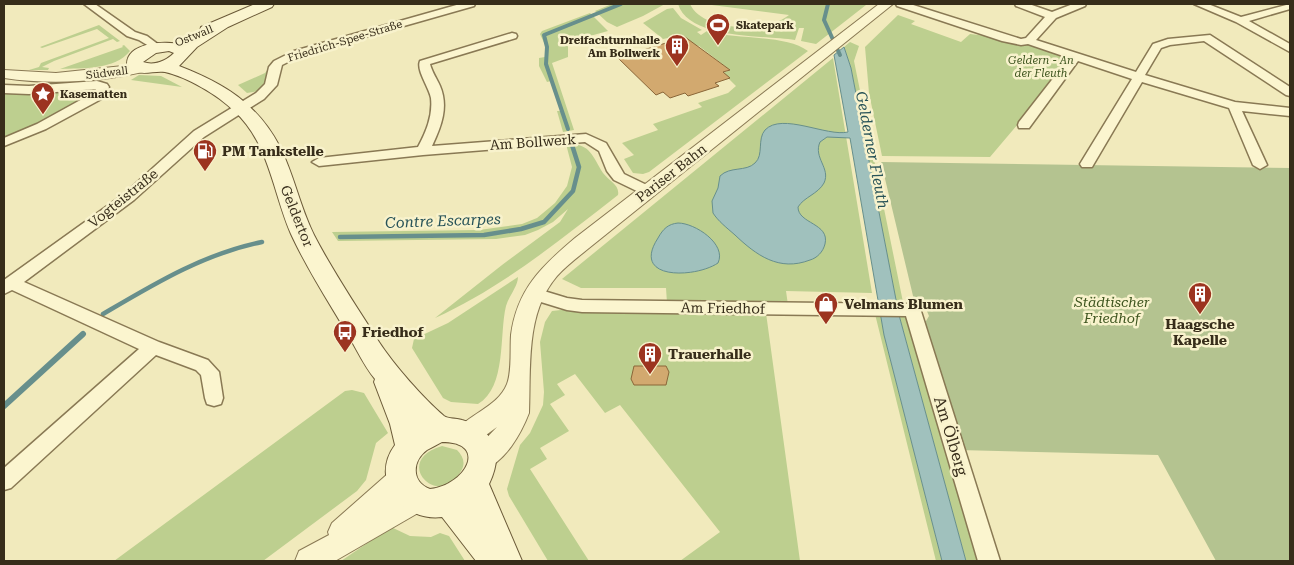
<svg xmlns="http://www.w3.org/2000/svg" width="1294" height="565" viewBox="0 0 1294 565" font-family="'Roboto Serif',serif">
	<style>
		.green { fill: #bdcf8f }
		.cemetery { fill: #b4c390 }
		.water { fill: #a0c1bd; stroke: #678f8c }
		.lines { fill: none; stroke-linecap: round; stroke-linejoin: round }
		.stream-far2 { stroke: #678f8c; stroke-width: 4 }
		.stream-far1 { stroke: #678f8c; stroke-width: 4.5 }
		.stream { stroke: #678f8c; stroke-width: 6 }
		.building { fill: #d2a96f; stroke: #8a6638 }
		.minor-casing { stroke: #897954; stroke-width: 3 }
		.tertiary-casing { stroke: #897954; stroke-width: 2 }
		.secondary-casing { stroke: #6b5a38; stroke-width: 2 }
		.minor { fill: #fbf5cf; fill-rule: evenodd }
		.tertiary { fill: #fbf5cf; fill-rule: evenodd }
		.secondary { fill: #fbf5cf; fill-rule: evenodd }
		.labels { text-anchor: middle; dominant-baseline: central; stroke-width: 5; stroke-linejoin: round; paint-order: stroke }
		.far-poi-label { font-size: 11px; font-weight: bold; fill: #372d1a; stroke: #f8f2cc; text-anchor: start }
		.far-street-label { font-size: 11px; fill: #372d1a; stroke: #f8f2cc }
		.far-park-label { font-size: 11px; font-style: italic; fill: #3e551f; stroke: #f8f2cc }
		.street-label { font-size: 14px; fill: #372d1a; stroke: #f8f2cc }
		.poi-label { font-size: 14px; font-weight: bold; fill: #372d1a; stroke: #f8f2cc; text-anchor: start }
		.park-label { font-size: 14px; font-style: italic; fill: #3e551f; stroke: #f8f2cc }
		.water-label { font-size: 15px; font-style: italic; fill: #285358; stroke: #f8f2cc }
		.near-street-label { font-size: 16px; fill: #372d1a; stroke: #f8f2cc }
	</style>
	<rect width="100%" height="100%" fill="#f1eabc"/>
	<g class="green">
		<polygon points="612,4 665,4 643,16 617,27 607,22 595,11"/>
		<path d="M678,4H690C702,32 768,33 789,15L704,4L866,5L816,44L801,41L804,28H799L795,40C765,35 689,40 678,4Z"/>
		<path d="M673,8L681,18L702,30L697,32L701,35L707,31C735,40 785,34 808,51L649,172L643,174L633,173L624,159L634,155L622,143L658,130L653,124L702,107L698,103L728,93L736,86L723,73L730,70L699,46L672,41L668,38L663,39L643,23L667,9Z"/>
		<polygon points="590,13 608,31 568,42 568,57 552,63 574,130 563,132 557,111 561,111 551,81 547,82 539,66 539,58 545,57 546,47 540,34 542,31"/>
		<polygon points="898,15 915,21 911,24 961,42 970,34 1029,41 1075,57 990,157 882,156 869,93 865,47"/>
		<polygon points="99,25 120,41 117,42 113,39 54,61 42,67 49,68 48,70 29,70 39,67 41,63 109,38 97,29 42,48 40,47"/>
		<polygon points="850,42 859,46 854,61 904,307 897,306 851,68 844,47"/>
		<path d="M124,45L130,51C115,70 82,68 60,69L123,47L122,46Z"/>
		<polygon points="833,58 872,293 786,291 788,305 667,303 666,288 581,288 562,279"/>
		<polygon points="269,68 268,81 260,91 247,93 238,85 265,73"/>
		<polygon points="139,75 161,76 182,87 131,80"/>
		<polygon points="93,88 93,91 86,100 4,140 4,92"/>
		<path d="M566,144C591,143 592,156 603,173C609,181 620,185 618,195C560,240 503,287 435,318L502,265L560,222L568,209L553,222L538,230L525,235L496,239L338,241L332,232L479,230L522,224L537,218L555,203L567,186L572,167Z"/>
		<path d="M518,277C518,286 509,296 506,306C499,334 507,387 478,404L451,402L443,398L412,348L414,339L448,323Z"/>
		<polygon points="561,310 766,313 800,561 680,561 720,532 620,405 605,413 575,374 557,384 565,395 550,404 569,431 540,448 547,459 530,469 589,561 548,561 509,496 507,489 520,445 530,433 543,405 544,392 540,342 545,322 552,311"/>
		<polygon points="875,314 881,314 884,335 942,561 936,561"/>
		<polygon points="899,315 906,315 977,561 966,561"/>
		<polygon points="352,390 364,393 388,433 376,443 366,480 357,491 263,561 114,561 345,391"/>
		<path d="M442,446L457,450C463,456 466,463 461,471C440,511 390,461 442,446Z"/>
		<polygon points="391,527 410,536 431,537 440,533 449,536 465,561 341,561"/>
	</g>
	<polygon class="cemetery" points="881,162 1290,168 1290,561 1216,561 1158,455 959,450 921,322 926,321 929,316 924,304 914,300"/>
	<g class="water">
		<path d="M844,47L851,68L899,315L966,561H942L884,335L850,138L827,137L820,142C813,158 831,168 824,183C818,194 804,197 798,207C798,224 830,223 825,244C823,252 817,258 810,260C779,272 756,255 735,235C727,228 718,221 713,213L712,201L718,188L720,176C730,166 746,172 755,163C764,155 757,139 765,130C782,112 827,137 848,132L834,55Z"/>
		<path d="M678,223C695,223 727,244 718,263C696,278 630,281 658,238C663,229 668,224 678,223Z"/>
	</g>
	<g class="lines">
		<g class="stream-far2">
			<polyline points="828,4 824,20 840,55"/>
			<polyline points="568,129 546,64 547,47 544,35 621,4"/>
		</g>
		<g class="stream-far1">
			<polyline points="340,237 484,235 521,229 544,222 573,191 579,167 572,145"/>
			<path d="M103,314C154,284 203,254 262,242"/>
		</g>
		<polyline class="stream" points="4,406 83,334"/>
	</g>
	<g class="building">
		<polygon points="685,37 730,70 723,72 730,78 715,83 719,86 688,96 685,93 670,98 663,92 656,95 618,58"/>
		<polygon points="634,366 666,366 669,372 666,385 634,385 631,379"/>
	</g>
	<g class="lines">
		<g class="minor-casing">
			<g id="minor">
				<polygon points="84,4 95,4 135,32 147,36 163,48 157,51 139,40 127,36"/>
				<polygon points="460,4 475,4 474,6 302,55 282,65 277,85 264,99 204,137 134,200 24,282 159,342 208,360 219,372 223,398 221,404 214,406 207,404 205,398 201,375 196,370 156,355 11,488 4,490 4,468 139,349 12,290 4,294 4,280 124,194 194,131 256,93 265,84 269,67 274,61 294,51"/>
				<polygon points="896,4 910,4 1021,39 1026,38 1045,17 1016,6 1015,4 1029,4 1052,12 1073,4 1086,4 1085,6 1056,18 1036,40 1136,72 1153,44 1168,39 1210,35 1290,87 1290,96 1286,95 1204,41 1170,45 1161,48 1145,75 1235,102 1290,108 1290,116 1242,111 1267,165 1260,169 1253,165 1229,108 1142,82 1092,167 1082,167 1080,164 1132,79 1078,61 1029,128 1019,128 1018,125 1019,122 1069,58 1028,44 1021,45 1002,41 897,6"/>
				<polygon points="1194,4 1208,4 1241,17 1290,4 1290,9 1249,21 1290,44 1290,52 1236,22"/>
				<path d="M512,33L516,34L517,36L516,38L430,64C432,72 437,79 440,86C449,107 441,127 432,146L586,134L606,143L624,174L653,188L655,191L653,194H643L614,180L607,171L599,151L585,142L423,155L319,166L312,162L319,158L418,147C426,132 433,116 431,98C429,87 416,70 420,61Z"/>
				<polygon points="97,81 107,84 109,87 105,97 46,129 4,146 4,138 37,124 95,92 96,89 29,94 4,93 4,85 29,86"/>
				<polygon points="534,288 567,298 582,300 913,304 919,305 1000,561 978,561 906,316 582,312 567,310 528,298 526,294 528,290"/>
			</g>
		</g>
		<g class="tertiary-casing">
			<g id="tertiary">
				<path d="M879,4H893L589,248C578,257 566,266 557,276C525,313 531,368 529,413C521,434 505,462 483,470L474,467L471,459L474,451L497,427C484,436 474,447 459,441L455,434C464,415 497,409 507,384C512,372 510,349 511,335C517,289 542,266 575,238Z"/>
				<path d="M142,64L147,65L149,68L147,71C101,82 50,85 4,78V70L56,73Z"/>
				<polygon points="400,467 409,471 413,479 409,487 400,495 416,488 425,491 429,500 425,509 335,561 295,561 299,551 329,535 328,532 332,523 391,471"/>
			</g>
		</g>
		<g class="secondary-casing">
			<path id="secondary" d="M255,4H274L272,7L228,27L197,47L179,66C223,83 257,103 280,147C294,175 300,207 314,235C333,272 357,307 379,342C394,365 423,398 444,416C448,419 456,418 462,420C495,430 504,453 489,484L522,561H476L442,517C402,522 369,480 395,445L390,424L374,382L375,379C364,366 356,348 347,333C328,301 307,269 291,234C273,193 269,142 234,111C218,95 187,77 165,72C152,70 137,79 127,64C127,42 167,40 182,45L200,31L201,27ZM169,51L174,53C166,61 154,66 143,62L156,53ZM442,442C489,442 466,485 430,489C411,482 412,461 427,450C432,447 437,445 442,442Z"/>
		</g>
		<use href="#minor" class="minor"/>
		<use href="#tertiary" class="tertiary"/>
		<use href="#secondary" class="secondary"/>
	</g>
	<defs>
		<g id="stadium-pin" transform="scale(1.25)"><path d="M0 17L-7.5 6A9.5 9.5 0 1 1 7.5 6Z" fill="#9c3420" stroke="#f8f2cc"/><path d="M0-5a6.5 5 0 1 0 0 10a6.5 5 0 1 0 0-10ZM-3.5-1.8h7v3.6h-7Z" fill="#fff"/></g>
		<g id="building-pin" transform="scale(1.25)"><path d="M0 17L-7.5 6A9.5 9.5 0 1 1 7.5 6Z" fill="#9c3420" stroke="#f8f2cc"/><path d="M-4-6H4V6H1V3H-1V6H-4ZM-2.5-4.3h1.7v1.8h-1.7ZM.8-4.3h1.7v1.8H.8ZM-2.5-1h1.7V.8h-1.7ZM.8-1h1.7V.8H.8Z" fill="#fff"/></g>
		<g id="sight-pin" transform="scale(1.25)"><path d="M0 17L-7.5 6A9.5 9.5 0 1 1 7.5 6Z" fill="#9c3420" stroke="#f8f2cc"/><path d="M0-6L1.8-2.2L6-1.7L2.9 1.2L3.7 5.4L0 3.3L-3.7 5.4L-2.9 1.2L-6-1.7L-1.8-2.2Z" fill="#fff"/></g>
		<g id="fuel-pin" transform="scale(1.25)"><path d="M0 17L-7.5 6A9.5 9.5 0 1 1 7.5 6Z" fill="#9c3420" stroke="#f8f2cc"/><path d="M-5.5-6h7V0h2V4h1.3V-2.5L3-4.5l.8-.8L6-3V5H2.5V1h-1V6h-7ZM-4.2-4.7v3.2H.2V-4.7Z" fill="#fff"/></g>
		<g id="shop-pin" transform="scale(1.25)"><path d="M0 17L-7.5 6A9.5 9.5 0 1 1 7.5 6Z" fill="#9c3420" stroke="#f8f2cc"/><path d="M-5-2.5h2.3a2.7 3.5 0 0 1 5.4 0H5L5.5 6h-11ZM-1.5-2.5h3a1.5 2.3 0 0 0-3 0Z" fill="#fff"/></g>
		<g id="bus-pin" transform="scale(1.25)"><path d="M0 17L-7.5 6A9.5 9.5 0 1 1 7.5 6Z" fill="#9c3420" stroke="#f8f2cc"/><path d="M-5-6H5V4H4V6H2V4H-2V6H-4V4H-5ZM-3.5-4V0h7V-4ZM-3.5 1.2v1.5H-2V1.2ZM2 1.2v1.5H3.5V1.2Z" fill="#fff"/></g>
	</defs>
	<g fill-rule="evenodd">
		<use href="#stadium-pin" x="718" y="25"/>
		<use href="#building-pin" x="677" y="46"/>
		<use href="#sight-pin" x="43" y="94"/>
		<use href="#fuel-pin" x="205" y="151"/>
		<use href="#building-pin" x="1200" y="294"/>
		<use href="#shop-pin" x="826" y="304"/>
		<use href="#bus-pin" x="345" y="332"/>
		<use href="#building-pin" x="650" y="354"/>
	</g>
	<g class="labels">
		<g class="far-poi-label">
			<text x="736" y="25">Skatepark</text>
			<text x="660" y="40" text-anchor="end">Dreifachturnhalle<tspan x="660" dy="13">Am Bollwerk</tspan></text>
			<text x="60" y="94">Kasematten</text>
		</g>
		<g class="far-street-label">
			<text transform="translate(194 36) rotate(-22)">Ostwall</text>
			<text transform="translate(345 41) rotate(-17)">Friedrich-Spee-Straße</text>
			<text transform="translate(107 73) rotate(-7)">Südwall</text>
		</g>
		<g class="far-park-label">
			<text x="1041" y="60">Geldern - An<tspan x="1041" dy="13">der Fleuth</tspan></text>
		</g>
		<g class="street-label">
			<text transform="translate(533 142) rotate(-4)">Am Bollwerk</text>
			<text transform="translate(671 173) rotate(-38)">Pariser Bahn</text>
			<text transform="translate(123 198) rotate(-39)">Vogteistraße</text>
			<text transform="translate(297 216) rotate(68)">Geldertor</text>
			<text transform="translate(723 308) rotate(1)">Am Friedhof</text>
		</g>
		<g class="poi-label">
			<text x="222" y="151">PM Tankstelle</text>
			<text x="844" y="304">Velmans Blumen</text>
			<text x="1200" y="324" text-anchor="middle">Haagsche<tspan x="1200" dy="16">Kapelle</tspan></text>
			<text x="362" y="332">Friedhof</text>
			<text x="668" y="354">Trauerhalle</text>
		</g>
		<g class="park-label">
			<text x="1112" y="302">Städtischer<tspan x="1112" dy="16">Friedhof</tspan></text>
		</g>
		<g class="water-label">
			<text transform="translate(872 150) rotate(79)">Gelderner Fleuth</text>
			<text transform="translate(443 221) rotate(-2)">Contre Escarpes</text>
		</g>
		<g class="near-street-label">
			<text transform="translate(951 436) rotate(73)">Am Ölberg</text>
		</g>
	</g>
	<rect width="1294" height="565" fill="none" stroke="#372d1a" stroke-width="10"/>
</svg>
